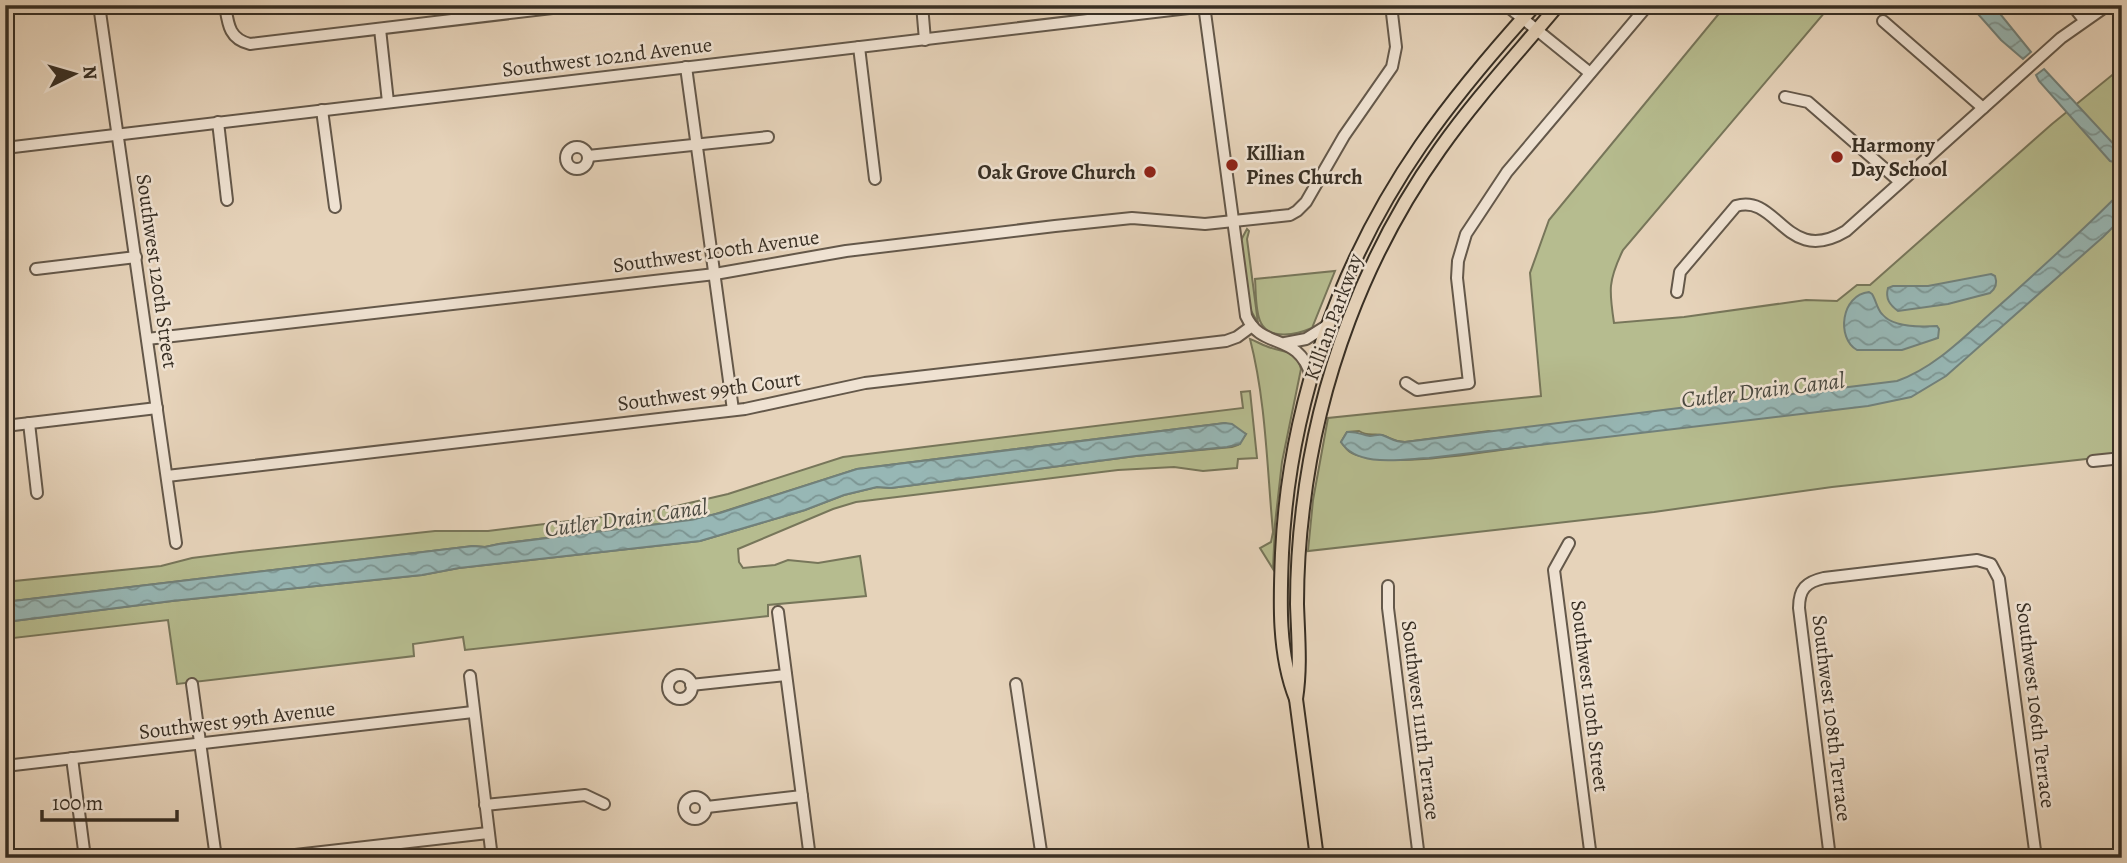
<svg xmlns="http://www.w3.org/2000/svg" width="2127" height="863" viewBox="0 0 2127 863" font-family="Alegreya,serif">
	<style>
		.green { fill: #b6bc8f; stroke: #77765a; stroke-width: 2; fill-rule: evenodd }
		.water { fill: url(#water-waves); stroke: #71817b; stroke-width: 2 }
		.lines { fill: none; stroke-linecap: round; stroke-linejoin: round }
		.minor-casing { stroke: #64584a; stroke-width: 14 }
		.major-casing { stroke: #382f24; stroke-width: 16 }
		.minor { stroke: #efe2d2; stroke-width: 10 }
		.major { stroke: #e6d3ba; stroke-width: 12 }
		.poi-dot { fill: #8f2418; stroke: #efe2d2; stroke-width: 2.5 }
		.labels { text-anchor: middle; dominant-baseline: central; stroke-width: 5; stroke-linejoin: round; paint-order: stroke }
		.street-label { font-size: 21px; fill: #382f24; stroke: #efe2d2 }
		.poi-label { font-size: 21px; font-weight: bold; fill: #382f24; stroke: #efe2d2; text-anchor: start }
		.water-label { font-size: 23px; font-style: italic; fill: #4b4a41; stroke: #efe2d2 }
	</style>
	<defs>
		<pattern id="water-waves" width="16" height="10" patternUnits="userSpaceOnUse" patternTransform="scale(1.75)"><rect width="16" height="10" fill="#97b7b5"/><path d="M0 5q4-4 8 0t8 0" fill="none" stroke="#7c9593"/></pattern>
	</defs>
	<rect width="100%" height="100%" fill="#e6d3ba"/>
	<filter id="stains"><feTurbulence type="fractalNoise" baseFrequency=".00286" numOctaves="4"/><feColorMatrix values="0 0 0 0 .2 0 0 0 0 .09 0 0 0 0 .02 0 0 0 .5 -.17"/></filter>
	<radialGradient id="worn" r=".72"><stop offset=".6" stop-color="#630" stop-opacity="0"/><stop offset="1" stop-color="#630" stop-opacity=".3"/></radialGradient>
	<g class="green">
		<path d="M1726,5H1831L1623,250C1608,281 1609,290 1614,323L1684,317L1806,300L1837,301L1857,285H1870L2052,124L2122,67V455L1832,487L1654,512L1308,551L1313,500L1328,418L1541,396L1530,273L1549,220ZM1359,431C1368,437 1374,433 1382,435C1392,438 1393,442 1405,442L1489,431L1544,444C1500,449 1390,471 1352,453C1347,451 1345,446 1341,442L1347,432Z"/>
		<polygon points="1247,229 1249,231 1247,239 1258,323 1250,309 1240,242"/>
		<path d="M1335,271L1312,328C1298,334 1270,341 1261,323C1255,312 1256,291 1255,279Z"/>
		<path d="M1250,339C1256,341 1260,344 1266,346C1284,354 1295,347 1301,369L1282,462L1275,524L1273,569L1260,548L1271,542L1273,532C1267,468 1266,401 1250,339Z"/>
		<polygon points="1250,391 1257,458 1238,459 1237,468 1203,471 1174,467 1118,470 856,502 833,509 738,549 739,562 743,568 775,565 788,560 818,563 860,556 866,596 768,605 768,616 465,650 463,637 413,644 414,656 177,684 168,620 5,639 5,622 172,601 422,575 459,568 700,541 805,510 844,495 877,487 891,488 1136,456 1232,447 1238,445 1246,434 1225,423 857,469 700,519 499,544 485,547 473,546 5,602 5,582 161,566 192,558 240,552 435,531 488,531 659,510 728,494 843,457 1243,408 1241,392"/>
	</g>
	<g class="water">
		<polygon points="1970,5 1993,5 2031,52 2023,59 2001,40"/>
		<polygon points="2044,69 2121,152 2118,163 2110,161 2039,81 2036,75"/>
		<path d="M2122,191V218L2103,237L1946,376L1911,397L1868,406L1429,458C1403,459 1357,468 1341,442L1347,432C1358,431 1361,435 1370,436C1374,436 1378,434 1382,435C1392,438 1391,442 1405,442L1897,381C1934,368 1963,338 1992,312C2036,273 2080,233 2122,191Z"/>
		<path d="M1991,274L1995,276C1998,284 1995,289 1990,293L1948,304L1898,311C1890,305 1885,299 1888,288L1893,286H1928Z"/>
		<path d="M1869,292L1872,294C1876,300 1877,309 1882,314C1893,328 1921,327 1937,326L1939,329L1938,338L1902,350H1857C1836,338 1841,295 1869,292Z"/>
		<polygon points="1225,423 1232,424 1246,434 1240,444 1227,447 1136,456 891,488 877,487 844,495 805,510 700,541 459,568 422,575 172,601 5,622 5,602 473,546 485,547 499,544 690,520 720,513 857,469"/>
	</g>
	<g class="lines">
		<g class="minor-casing">
			<g id="minor">
				<polyline points="99,5 176,543"/>
				<path d="M225,5C228,24 229,39 250,44L578,5"/>
				<polyline points="922,5 925,40"/>
				<path d="M1204,5L1246,316C1262,351 1298,331 1311,376"/>
				<polyline points="1506,5 1590,73"/>
				<polyline points="2072,5 2084,20"/>
				<polyline points="1883,21 1983,108"/>
				<polyline points="380,29 388,102"/>
				<polyline points="859,47 875,179"/>
				<polyline points="686,67 733,410"/>
				<polyline points="1785,97 1808,102 1900,182"/>
				<polyline points="322,110 335,207"/>
				<polyline points="218,122 227,200"/>
				<circle cx="577" cy="158" r="11"/>
				<polyline points="5,148 1214,5"/>
				<polyline points="588,156 768,137"/>
				<polyline points="36,269 136,257"/>
				<path d="M1677,292L1680,272L1736,206C1778,193 1786,267 1846,231L2061,38L2108,5"/>
				<polyline points="147,339 715,274 846,251 1055,226 1132,218 1205,224 1290,215 1297,211 1306,202 1344,136 1392,67 1396,47 1391,5"/>
				<polyline points="1285,343 1306,339 1328,325"/>
				<polyline points="1406,383 1417,390 1469,383 1457,278 1458,261 1466,234 1507,172 1648,5"/>
				<polyline points="29,423 37,493"/>
				<polyline points="5,426 157,408"/>
				<polyline points="2093,461 2122,458"/>
				<polyline points="167,476 745,409 865,383 1226,341 1237,337 1252,326"/>
				<polyline points="1569,543 1554,570 1591,858"/>
				<polyline points="1388,586 1388,608 1419,858"/>
				<polyline points="778,612 810,858"/>
				<circle cx="680" cy="687" r="12"/>
				<polyline points="470,676 492,858"/>
				<polyline points="192,684 216,858"/>
				<polyline points="1016,684 1042,858"/>
				<polyline points="691,685 786,675"/>
				<polyline points="72,758 85,858"/>
				<polyline points="5,766 473,712"/>
				<circle cx="695" cy="808" r="11"/>
				<polyline points="485,805 585,795 604,804"/>
				<polyline points="707,807 802,796"/>
				<polyline points="269,858 488,833"/>
				<path d="M1830,858L1799,608C1799,589 1806,582 1824,578L1977,560L1991,564L1999,579L2036,858"/>
			</g>
		</g>
		<g class="major-casing">
			<g id="major">
				<path d="M1296,699C1301,667 1298,636 1297,604C1297,572 1299,540 1303,508C1318,380 1365,254 1440,149C1476,98 1518,53 1558,5"/>
				<path d="M1317,858L1296,699C1278,654 1280,601 1282,553C1289,407 1338,265 1421,145C1455,96 1495,49 1535,5"/>
			</g>
		</g>
		<use href="#minor" class="minor"/>
		<use href="#major" class="major"/>
	</g>
	<g class="poi-dot">
		<circle cx="1837" cy="157" r="7"/>
		<circle cx="1232" cy="165" r="7"/>
		<circle cx="1150" cy="172" r="7"/>
	</g>
	<g class="labels">
		<g class="street-label">
			<text transform="translate(607 57) rotate(-7)">Southwest 102nd Avenue</text>
			<text transform="translate(716 251) rotate(-8)">Southwest 100th Avenue</text>
			<text transform="translate(157 271) rotate(82)">Southwest 120th Street</text>
			<text transform="translate(1333 317) rotate(-70)">Killian Parkway</text>
			<text transform="translate(709 391) rotate(-8)">Southwest 99th Court</text>
			<text transform="translate(1590 696) rotate(83)">Southwest 110th Street</text>
			<text transform="translate(2036 705) rotate(83)">Southwest 106th Terrace</text>
			<text transform="translate(1832 718) rotate(83)">Southwest 108th Terrace</text>
			<text transform="translate(237 720) rotate(-7)">Southwest 99th Avenue</text>
			<text transform="translate(1421 720) rotate(83)">Southwest 111th Terrace</text>
		</g>
		<g class="poi-label">
			<text x="1851" y="145">Harmony<tspan x="1851" dy="24">Day School</tspan></text>
			<text x="1246" y="153">Killian<tspan x="1246" dy="24">Pines Church</tspan></text>
			<text x="1136" y="172" text-anchor="end">Oak Grove Church</text>
		</g>
		<g class="water-label">
			<text transform="translate(1763 390) rotate(-7)">Cutler Drain Canal</text>
			<text transform="translate(626 518) rotate(-8)">Cutler Drain Canal</text>
		</g>
	</g>
	<rect width="2127" height="863" fill="none" stroke="#e6d3ba" stroke-width="28"/>
	<rect x="7" y="7" width="2113" height="849" fill="none" stroke="#382f24" stroke-width="3.5"/>
	<rect x="14" y="14" width="2099" height="835" fill="none" stroke="#382f24" stroke-width="2"/>
	<g transform="translate(74 74) rotate(85)" stroke="#efe2d2" stroke-width="5" paint-order="stroke">
	<path d="M0-5L12 26L0 18L-12 26Z" fill="#382f24"/>
	<text y="-10" font-size="19" font-weight="bold" text-anchor="middle" fill="#382f24">N</text>
	</g>
	<path d="M42 810v10h135v-10" fill="none" stroke="#382f24" stroke-width="3.5"/>
	<text x="52" y="810" font-size="21" fill="#382f24" stroke="#efe2d2" stroke-width="5" paint-order="stroke">100 m</text>
	<rect width="100%" height="100%" filter="url(#stains)"/>
	<rect width="100%" height="100%" fill="url(#worn)"/>
</svg>
